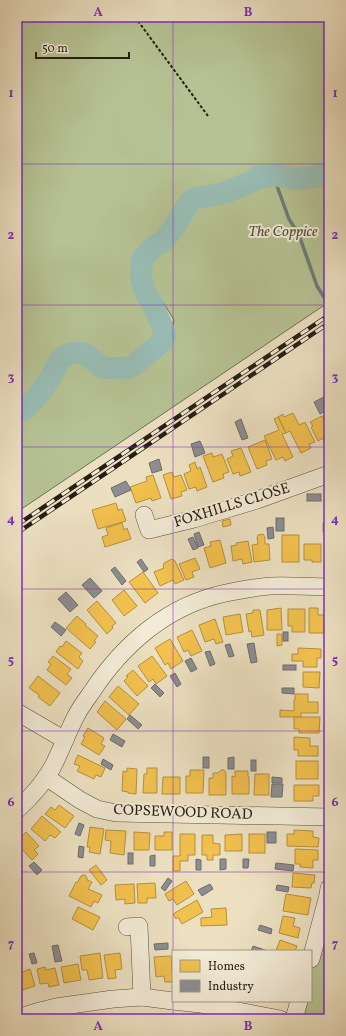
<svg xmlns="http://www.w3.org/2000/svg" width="346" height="1036" viewBox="0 0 346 1036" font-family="Vollkorn,serif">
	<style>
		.green { fill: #b6c294; stroke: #6e7054 }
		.homes { fill: #f2c14e; stroke: #b5903d }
		.industry { fill: #8d8d92; stroke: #6e6c6c }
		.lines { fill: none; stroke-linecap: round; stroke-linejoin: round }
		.stream { stroke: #6b7d75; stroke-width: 3.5 }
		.river { stroke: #99bdb5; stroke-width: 22 }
		.minor-casing { stroke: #584e3f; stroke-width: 18 }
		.path { stroke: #261e14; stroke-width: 2; stroke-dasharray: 3 2; stroke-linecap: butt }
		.minor { stroke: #f3ebd7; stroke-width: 17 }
		.rail-casing { stroke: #261e14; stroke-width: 4.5 }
		.rail { stroke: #f3ebd7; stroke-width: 3; stroke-dasharray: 9; stroke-linecap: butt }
		.grid { fill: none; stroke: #7b2cbf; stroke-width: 1; stroke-opacity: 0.55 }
		.labels { text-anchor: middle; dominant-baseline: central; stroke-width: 4; stroke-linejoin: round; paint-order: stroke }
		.park-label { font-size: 15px; font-style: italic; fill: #514f3a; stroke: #f3ebd7 }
		.street-label { font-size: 15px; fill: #261e14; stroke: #f3ebd7 }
		.neatline { fill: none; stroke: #7b2cbf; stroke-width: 1.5 }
		.grid-label { font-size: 13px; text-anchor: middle; font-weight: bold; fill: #7b2cbf }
	</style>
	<rect width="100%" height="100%" fill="#ece0c1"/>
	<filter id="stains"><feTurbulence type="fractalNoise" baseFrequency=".005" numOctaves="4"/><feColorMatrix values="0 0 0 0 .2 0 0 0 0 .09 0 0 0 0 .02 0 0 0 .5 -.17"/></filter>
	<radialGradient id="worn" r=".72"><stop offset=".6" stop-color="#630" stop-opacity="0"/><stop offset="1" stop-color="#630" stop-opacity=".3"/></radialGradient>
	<g class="green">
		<path d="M17,17H329V302L17,512V422L26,418L68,361L76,358L81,359L90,365L108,372H136L148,366L164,350L172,332L174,320L147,276L148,266L154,253L166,245L174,234L188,208L194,202L201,200L218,199L228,194L243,189L261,179L267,177L273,178V171H265L220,191L197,194L187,199L162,238L158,240L145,241L136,269L137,285L158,321L160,335L156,344L132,360L115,365L99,361L75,349H66L62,354C49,374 38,397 17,409Z"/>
		<polygon points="318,934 329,934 329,1019 294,1019 299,1001 311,1001 311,959"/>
	</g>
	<g class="homes">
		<polygon points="293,413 299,425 305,422 315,442 309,444 311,448 301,453 290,431 286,433 278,417 283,414 284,417"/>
		<polygon points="322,416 329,429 329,440 324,442 323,438 318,441 311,427 313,426 310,422"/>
		<polygon points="278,417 286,433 282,434 293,457 285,461 283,457 276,460 264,436 279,430 274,419"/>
		<polygon points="265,440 272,459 266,461 267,465 257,469 248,447"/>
		<polygon points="241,448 251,472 240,476 239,472 233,474 227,459 233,456 231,451"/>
		<polygon points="212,453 213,457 222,454 229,472 223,474 224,478 213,482 203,456"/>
		<polygon points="195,462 197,469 200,467 207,487 197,491 196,487 189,489 184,474 191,471 189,465"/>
		<polygon points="172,472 174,477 181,475 187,490 181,492 182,496 171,499 163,475"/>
		<polygon points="153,475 161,498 152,501 151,498 136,503 130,487 147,481 146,477"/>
		<polygon points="116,503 118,510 122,509 126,521 98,529 92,510"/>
		<polygon points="230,519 231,525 223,527 222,521"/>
		<polygon points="122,523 124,530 127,528 131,539 105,547 102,537 108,535 106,528"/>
		<rect x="323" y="523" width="6" height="9"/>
		<polygon points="263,534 265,537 265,544 269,544 270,560 254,562 252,545 258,544 257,538 258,535"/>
		<rect x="282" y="535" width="17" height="27"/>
		<polygon points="220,540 226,563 210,568 204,548 211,546 210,542"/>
		<polygon points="248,541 252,562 243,564 242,559 233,561 231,546 237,545 236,543"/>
		<polygon points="304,544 321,544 321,562 312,562 312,560 304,560"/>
		<polygon points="195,558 200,569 192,572 194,577 186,580 179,564"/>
		<polygon points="172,559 175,561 184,580 175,584 173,580 160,586 154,572 164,568 163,566 164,563"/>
		<polygon points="143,572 158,593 145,603 129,582"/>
		<polygon points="124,590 137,606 124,616 112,600"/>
		<polygon points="97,601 116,623 112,626 113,628 107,634 87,610"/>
		<polygon points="281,608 282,630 267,630 267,610"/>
		<polygon points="309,608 318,608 318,615 324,615 324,633 309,633"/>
		<polygon points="288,609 305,609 305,632 292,632 292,626 288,626"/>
		<polygon points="253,610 260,610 264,635 252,637 251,631 249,632 246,614 253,613"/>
		<polygon points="240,614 243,632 226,635 223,617"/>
		<polygon points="77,616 86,624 85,625 98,636 94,641 96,642 90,649 66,628"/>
		<polygon points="215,619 223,642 216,644 214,639 205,642 199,625"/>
		<polygon points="192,630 202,651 191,656 188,650 184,652 177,637"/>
		<polygon points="277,634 282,634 282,645 277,646"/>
		<polygon points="170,639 183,661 171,669 168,663 165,665 155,648"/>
		<polygon points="66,641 82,653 79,657 83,661 78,669 56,652 60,646 62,647"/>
		<polygon points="298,648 321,649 321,658 317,658 317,667 303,667 303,661 292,661 292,654 298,654"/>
		<polygon points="53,656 71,669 67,674 72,678 66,685 47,670 51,664 48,662"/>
		<polygon points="152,656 167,676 156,684 153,679 149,682 138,666"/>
		<polygon points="133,670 148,686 137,696 124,681 128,677 126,676"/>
		<polygon points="303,672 320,672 319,688 303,687"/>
		<polygon points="38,676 60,693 50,706 38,697 39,695 29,688"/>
		<polygon points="118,686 139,704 129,715 109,697"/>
		<polygon points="295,694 308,694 308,702 318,702 318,713 301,713 301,717 280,717 280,710 294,711 294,700 295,700"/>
		<polygon points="105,701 126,719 117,730 97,712"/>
		<polygon points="294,717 320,717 319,733 299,733 299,729 294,729"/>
		<polygon points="88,728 104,738 101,744 105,746 99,755 81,744 85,737 83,736"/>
		<polygon points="294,737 310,738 310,746 318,746 318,756 298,756 298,750 294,750"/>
		<polygon points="78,755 105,768 101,777 96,775 94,779 77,771 80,766 74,764"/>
		<rect x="296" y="761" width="22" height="18"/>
		<polygon points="127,768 137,769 136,794 128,793 128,792 122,791 123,771 127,772"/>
		<polygon points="147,768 157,768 157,793 143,793 144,774 147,774"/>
		<polygon points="190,770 204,770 203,793 186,793 186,776 190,776"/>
		<polygon points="221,770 224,770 226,773 226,795 209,795 209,778 213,778 213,773 218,773"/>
		<polygon points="235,771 248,771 248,777 249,777 249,794 232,794 232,776 235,777"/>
		<polygon points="255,774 269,774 269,795 254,795"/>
		<polygon points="163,777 180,777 180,794 162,794"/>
		<polygon points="294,785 319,785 319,796 313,796 313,801 294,801"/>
		<polygon points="59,805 74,816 65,828 45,814 51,807 55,810"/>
		<polygon points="42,816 61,832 55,838 50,835 45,841 31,829"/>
		<polygon points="90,827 104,829 100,854 89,852 90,847 87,847"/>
		<polygon points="106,830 126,831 124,855 110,853 111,841 105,840"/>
		<polygon points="294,830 313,831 313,837 319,838 318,847 287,846 287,834 294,834"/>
		<polygon points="26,832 39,846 34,850 38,854 32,860 17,844 17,841"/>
		<polygon points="134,832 150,833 149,850 134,850"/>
		<polygon points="164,832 172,832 172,850 155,850 155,836 164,836"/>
		<polygon points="180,834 195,834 195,855 188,855 188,861 180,861 180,871 173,871 173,856 180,856"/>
		<polygon points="242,834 242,851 225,851 225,835"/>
		<rect x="249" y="834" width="16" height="19"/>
		<polygon points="202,835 213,835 213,843 220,844 220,855 213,855 213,860 207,860 207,855 202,855"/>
		<polygon points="295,849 318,850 318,860 313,860 313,868 300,867 300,864 295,864"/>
		<polygon points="17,855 22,861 17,866"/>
		<polygon points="96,865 107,880 101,885 89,870"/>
		<polygon points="293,873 315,875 314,883 312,883 311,888 292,887"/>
		<polygon points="83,875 85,875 87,878 87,880 92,882 88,889 102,895 98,903 94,901 91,907 69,896 76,882 77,883 81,876"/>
		<polygon points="186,881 194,894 177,905 173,899 169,901 165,894"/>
		<polygon points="155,883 156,898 147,898 147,903 138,903 137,884"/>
		<polygon points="134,884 135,903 125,904 125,899 116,900 115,885"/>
		<polygon points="286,894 311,898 308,915 283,911"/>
		<polygon points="197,900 203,912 182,924 178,917 176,919 173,914"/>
		<polygon points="78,907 100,917 93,930 72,919"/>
		<polygon points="226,908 227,925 201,926 201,918 212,917 211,909"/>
		<polygon points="283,916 295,918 293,926 300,928 298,938 279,933"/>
		<polygon points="280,940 297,946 295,951 276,951"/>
		<polygon points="100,953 103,978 89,980 87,970 82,970 80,956"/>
		<polygon points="120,953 122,969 115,970 116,978 108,979 104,955"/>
		<polygon points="171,956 173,982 165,982 164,976 156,977 154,957"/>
		<polygon points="78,964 81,980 64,983 61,967"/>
		<polygon points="45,967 46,970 55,968 59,985 49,987 48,983 40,984 37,969"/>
		<polygon points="30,969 35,986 19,991 17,983 17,974"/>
	</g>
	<g class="industry">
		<polygon points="324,397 329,407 329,409 320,414 314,402"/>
		<polygon points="241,419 248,438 242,440 235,422"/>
		<polygon points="200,441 205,453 195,457 191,444"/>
		<polygon points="159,459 162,470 152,473 149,463"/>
		<polygon points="126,481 131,490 115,497 111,488"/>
		<rect x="307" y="494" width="14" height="7"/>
		<rect x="276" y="518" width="8" height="13"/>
		<polygon points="273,527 274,538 268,539 267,528"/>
		<polygon points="199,532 204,545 198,547 194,534"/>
		<polygon points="193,537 198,548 193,550 188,539"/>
		<polygon points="141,559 148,569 144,572 137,562"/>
		<polygon points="115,567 126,581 122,585 111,570"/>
		<polygon points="90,578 102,591 94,598 82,585"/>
		<polygon points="66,592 78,605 70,612 58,599"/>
		<polygon points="55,622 66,630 61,636 51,627"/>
		<rect x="283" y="632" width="5" height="9"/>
		<polygon points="254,643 257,662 251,663 247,644"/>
		<polygon points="230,644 234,656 229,657 225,645"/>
		<polygon points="210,651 215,664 210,666 205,652"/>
		<polygon points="191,658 197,669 191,672 185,661"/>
		<rect x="283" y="665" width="13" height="5"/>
		<polygon points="175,673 181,684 177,687 170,676"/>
		<polygon points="155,684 164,693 160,697 151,688"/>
		<polygon points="282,688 294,688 294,694 282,693"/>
		<polygon points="130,715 142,725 138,729 127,719"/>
		<polygon points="113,734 125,741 122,747 110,740"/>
		<rect x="203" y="757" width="6" height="11"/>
		<polygon points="234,757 234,769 228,769 228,758"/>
		<polygon points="103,759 113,765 111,770 101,764"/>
		<rect x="251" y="760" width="5" height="11"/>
		<polygon points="272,777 282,778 282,783 272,783"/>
		<polygon points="272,784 283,784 282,797 271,797"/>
		<polygon points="79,823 84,825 80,836 75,834"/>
		<rect x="267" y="832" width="9" height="11"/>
		<polygon points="79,846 84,847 83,858 78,857"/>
		<rect x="128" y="853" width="5" height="11"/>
		<polygon points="155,855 155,866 150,866 150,856"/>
		<polygon points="196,859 201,860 201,870 196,870"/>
		<polygon points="220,859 226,859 226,869 220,870"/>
		<polygon points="243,859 249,859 248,868 243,868"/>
		<polygon points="34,862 42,870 37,875 29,866"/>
		<polygon points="276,863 294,865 293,871 275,869"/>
		<polygon points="168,878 172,881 165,891 161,888"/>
		<polygon points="210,884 213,889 202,896 198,890"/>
		<polygon points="277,885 289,887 288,892 276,890"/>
		<polygon points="260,925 272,929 271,934 258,930"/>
		<polygon points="168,943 168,949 155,950 154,944"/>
		<polygon points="58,945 62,961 55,962 52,946"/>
		<polygon points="253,946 265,950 264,951 251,951"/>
		<polygon points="34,953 37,963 32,964 29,954"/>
	</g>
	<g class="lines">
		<polyline class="stream" points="273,175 289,219 299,235 317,286 329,305"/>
		<polyline class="river" points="17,412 26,408 37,397 50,378 61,359 71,353 84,353 102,367 106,368 127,368 134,365 163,341 165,336 163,328 151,301 146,294 141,279 142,260 154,246 160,243 165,239 175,226 188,204 193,199 224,193 251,182 259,176 267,177 273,175 295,179 314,177 329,172"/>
		<g class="minor-casing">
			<g id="minor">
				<polyline points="144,515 149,530 194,519 257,500 329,474"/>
				<polyline points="17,712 65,740"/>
				<polyline points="46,777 80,800 97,809 116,813 329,817"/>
				<path d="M17,810C30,798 43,784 52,768C61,751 67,733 76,716C80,708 86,700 91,693C123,644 168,605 226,593C241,590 256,587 271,586C290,585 310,587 329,587"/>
				<polyline points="127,927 139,926 142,997"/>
				<polyline points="311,959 328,895 329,888"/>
				<polyline points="173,1001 200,1004 280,1019"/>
				<polyline points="17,1018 36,1012 56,1007 113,999 142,997 173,1001"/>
				<polyline points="294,1019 299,1001"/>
			</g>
		</g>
		<polyline class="path" points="135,17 208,116"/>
		<use href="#minor" class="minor"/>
		<g class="rail-casing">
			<g id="rail">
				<polyline points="17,525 329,315"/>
				<polyline points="17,533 329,323"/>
			</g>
		</g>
		<use href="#rail" class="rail"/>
	</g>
	<path class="grid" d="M173,17V951M17,164H329M17,305H329M17,447H329M17,589H329M17,731H329M17,872H329M173,951V1001M173,1001V1019"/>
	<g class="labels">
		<g class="park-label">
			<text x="283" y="232">The Coppice</text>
		</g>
		<g class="street-label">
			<text transform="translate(232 506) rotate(-17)">FOXHILLS CLOSE</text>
			<text transform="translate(183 813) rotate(2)">COPSEWOOD ROAD</text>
		</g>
	</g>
	<rect width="346" height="1036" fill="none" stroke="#ece0c1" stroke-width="44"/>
	<rect x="172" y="950" width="140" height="52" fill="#f3ebd7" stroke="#a19989"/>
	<rect x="180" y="960" width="20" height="12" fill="#f2c14e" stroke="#a19989"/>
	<text x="208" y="970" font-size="12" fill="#261e14">Homes</text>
	<rect x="180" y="980" width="20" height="12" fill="#8d8d92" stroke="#a19989"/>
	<text x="208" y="990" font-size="12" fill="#261e14">Industry</text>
	<path d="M36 52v6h93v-6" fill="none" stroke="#261e14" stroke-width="2"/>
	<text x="42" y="52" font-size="12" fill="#261e14" stroke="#f3ebd7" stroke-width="3" paint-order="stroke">50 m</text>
	<rect x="22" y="22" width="302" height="992" class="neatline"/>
	<g class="grid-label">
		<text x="98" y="16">A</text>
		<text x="248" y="16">B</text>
		<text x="11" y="97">1</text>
		<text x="335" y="97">1</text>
		<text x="11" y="239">2</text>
		<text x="335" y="239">2</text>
		<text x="11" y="381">3</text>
		<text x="335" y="381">3</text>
		<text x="11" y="523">4</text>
		<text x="335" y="523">4</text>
		<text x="11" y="664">5</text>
		<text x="335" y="664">5</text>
		<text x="11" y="806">6</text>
		<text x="335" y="806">6</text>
		<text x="11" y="948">7</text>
		<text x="335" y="948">7</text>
		<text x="98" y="1030">A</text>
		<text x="248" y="1030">B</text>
	</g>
	<rect width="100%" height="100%" filter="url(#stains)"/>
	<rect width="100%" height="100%" fill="url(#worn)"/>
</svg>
